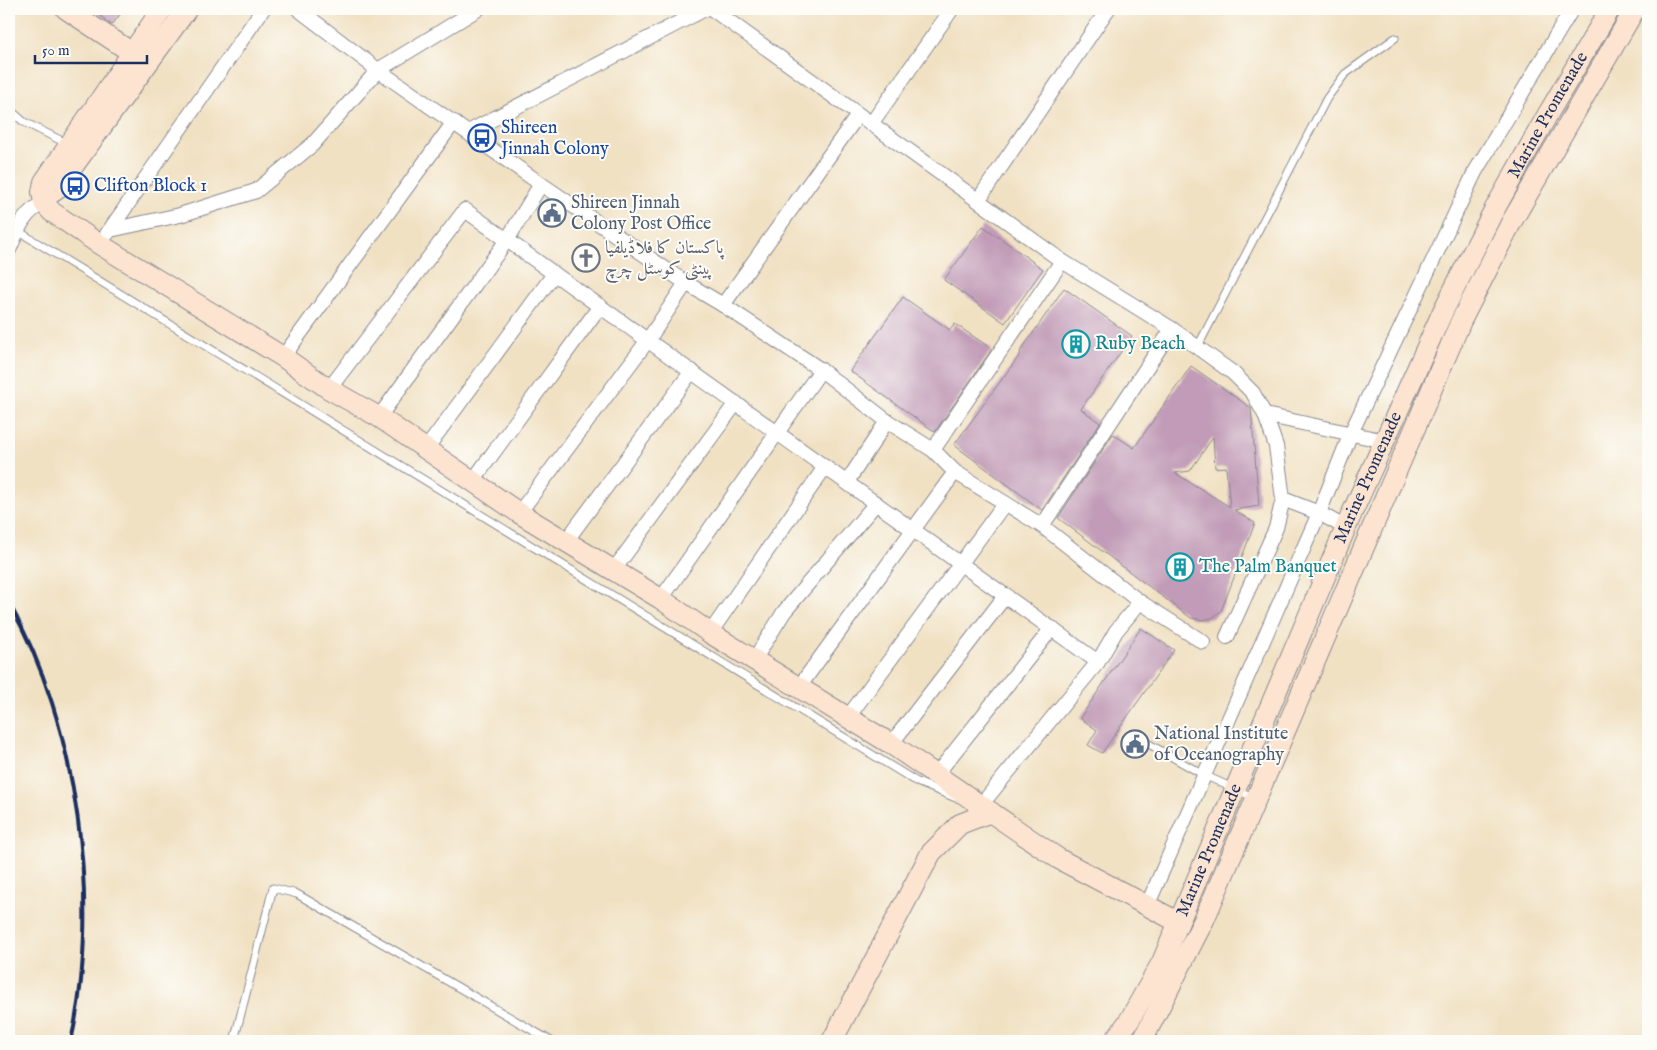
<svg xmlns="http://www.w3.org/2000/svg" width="1657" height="1050" viewBox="0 0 1657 1050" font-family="'IM FELL English',Amiri,serif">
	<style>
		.building { fill: #c19bb7; fill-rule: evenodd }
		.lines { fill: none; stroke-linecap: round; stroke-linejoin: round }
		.lane-casing { stroke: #868890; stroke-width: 9 }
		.street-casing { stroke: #868890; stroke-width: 16 }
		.secondary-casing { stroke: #868890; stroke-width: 22 }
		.lane { stroke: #fff; stroke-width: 7 }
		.street { stroke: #fff; stroke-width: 14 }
		.secondary { stroke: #fde4d0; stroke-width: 20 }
		.rail { stroke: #1b2f5e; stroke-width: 4 }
		.labels { text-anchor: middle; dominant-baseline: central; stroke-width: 4; stroke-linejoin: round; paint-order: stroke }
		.street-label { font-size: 18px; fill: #1b2f5e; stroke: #fdfcf7 }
		.transit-label { font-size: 18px; fill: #164399; stroke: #fdfcf7; text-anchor: start }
		.service-label { font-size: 18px; fill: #4e5e75; stroke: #fdfcf7; text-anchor: start }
		.worship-label { font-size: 18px; fill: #5b616d; stroke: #fdfcf7; text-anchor: start }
		.culture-label { font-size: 18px; fill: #0d838f; stroke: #fdfcf7; text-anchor: start }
	</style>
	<rect width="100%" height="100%" fill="#fdfcf7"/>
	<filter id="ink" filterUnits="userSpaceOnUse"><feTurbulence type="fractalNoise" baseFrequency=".02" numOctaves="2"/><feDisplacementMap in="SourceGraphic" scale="10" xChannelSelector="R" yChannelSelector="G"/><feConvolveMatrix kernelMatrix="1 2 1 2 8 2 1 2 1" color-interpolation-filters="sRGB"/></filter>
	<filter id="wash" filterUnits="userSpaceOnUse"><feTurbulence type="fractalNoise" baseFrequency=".0096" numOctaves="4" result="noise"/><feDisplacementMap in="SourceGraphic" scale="20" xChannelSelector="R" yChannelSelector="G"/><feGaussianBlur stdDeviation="1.12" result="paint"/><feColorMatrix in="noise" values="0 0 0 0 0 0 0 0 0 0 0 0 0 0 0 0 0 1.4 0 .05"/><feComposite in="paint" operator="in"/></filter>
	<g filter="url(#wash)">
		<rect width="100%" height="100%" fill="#f1e1c3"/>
		<g id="blocks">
			<g class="building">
				<polygon points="91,9 124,9 112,25"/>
				<polygon points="983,226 1043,269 1005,323 944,280"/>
				<polygon points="1064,288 1132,336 1081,409 1100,423 1042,510 954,445 1021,353 1020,352"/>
				<polygon points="903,297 950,330 955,324 992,349 935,432 850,371"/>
				<path d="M1191,366L1251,408L1259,506L1234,510L1255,523L1221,611L1212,618L1203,620L1191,618L1058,518L1113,434L1134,448ZM1213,437L1215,468L1226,467L1230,507L1175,473L1190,471Z"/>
				<polygon points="1141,628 1174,650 1102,753 1088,745 1097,730 1080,718"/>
			</g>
		</g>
	</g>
	<g filter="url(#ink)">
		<use href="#blocks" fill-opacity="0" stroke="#868890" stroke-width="1"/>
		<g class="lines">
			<g class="lane-casing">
				<g id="lane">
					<polyline points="9,109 24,122 68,144"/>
					<polyline points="18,231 917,782 956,798"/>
					<polyline points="1197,348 1327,98 1345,74 1395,38"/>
					<polyline points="1142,740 1204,775 1255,798"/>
					<polyline points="234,1041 273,888 297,894 551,1041"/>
				</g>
			</g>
			<g class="street-casing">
				<g id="street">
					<polyline points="298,9 378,70 541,184 686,283 723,305 821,370 887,421 933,450 955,472 1042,526 1140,602 1203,642"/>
					<polyline points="712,9 1062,261 1172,329 1233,373 1253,393 1265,415 1276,446 1283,499 1276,528 1227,637"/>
					<polyline points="871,124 952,9"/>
					<polyline points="468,132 705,9"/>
					<polyline points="979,199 1108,9"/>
					<polyline points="110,230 180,215 256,191 313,144 378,70 478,9"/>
					<polyline points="107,234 263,9"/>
					<path d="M9,250C18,230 23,212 44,203"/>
					<polyline points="723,305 858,115"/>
					<polyline points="283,357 454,122"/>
					<polyline points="329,389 465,210 1098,662"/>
					<polyline points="1265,415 1385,441"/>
					<polyline points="379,417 507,240 541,184"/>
					<polyline points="426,449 554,274"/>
					<polyline points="933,450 1062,261"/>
					<polyline points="472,482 600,306"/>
					<polyline points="847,482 887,421"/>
					<polyline points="1283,499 1319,513 1346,528"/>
					<polyline points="519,513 648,340 686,283"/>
					<polyline points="1042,526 1172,329"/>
					<polyline points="566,541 692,371"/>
					<polyline points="613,571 736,403"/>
					<polyline points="661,599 821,370"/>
					<polyline points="710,633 825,467"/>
					<polyline points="754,660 784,612 876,503"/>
					<polyline points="799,687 955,472"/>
					<polyline points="848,717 1005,503"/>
					<polyline points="891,744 1006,595"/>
					<polyline points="936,775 1052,628"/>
					<polyline points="981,805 1098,662 1116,631 1140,602"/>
					<polyline points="1147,906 1319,513 1351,433 1475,172 1572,9"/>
				</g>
			</g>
			<g class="secondary-casing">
				<g id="secondary">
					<polyline points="66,9 131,52"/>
					<polyline points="162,9 44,182 42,192 44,203 52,212 99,244 283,357 329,389 379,417 519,513 661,599 710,633 891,744 1059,859 1178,922"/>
					<polyline points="44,198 56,190 187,9"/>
					<polyline points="832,1041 931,853 960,824 991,812"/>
					<path id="s1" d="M1114,1041L1129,1021L1162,962L1352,513L1443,311L1493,212L1549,112L1610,9"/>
					<polyline points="1142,1041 1204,920 1461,321 1512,221 1635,9"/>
				</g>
			</g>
			<use href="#lane" class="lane"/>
			<use href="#street" class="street"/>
			<use href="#secondary" class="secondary"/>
			<path class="rail" d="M9,603C78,724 102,906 71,1041"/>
		</g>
	</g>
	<defs>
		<g id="bus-ring" transform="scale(1.4375)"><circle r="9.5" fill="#fdfcf7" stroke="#1a4fb4" stroke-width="1.5"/><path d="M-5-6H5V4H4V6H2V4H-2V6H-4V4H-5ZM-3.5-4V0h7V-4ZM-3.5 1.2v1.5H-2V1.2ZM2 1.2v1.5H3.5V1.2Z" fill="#1a4fb4"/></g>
		<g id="civic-ring" transform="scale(1.4375)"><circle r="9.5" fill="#fdfcf7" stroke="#5c6f8a" stroke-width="1.5"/><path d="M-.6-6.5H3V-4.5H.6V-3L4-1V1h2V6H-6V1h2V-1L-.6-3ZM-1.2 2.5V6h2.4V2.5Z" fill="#5c6f8a"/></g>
		<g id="church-ring" transform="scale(1.4375)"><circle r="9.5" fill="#fdfcf7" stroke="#6b7280" stroke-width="1.5"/><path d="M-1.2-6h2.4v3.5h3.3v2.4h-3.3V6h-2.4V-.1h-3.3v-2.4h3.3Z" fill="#6b7280"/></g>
		<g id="building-ring" transform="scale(1.4375)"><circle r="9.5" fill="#fdfcf7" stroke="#0f9aa8" stroke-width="1.5"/><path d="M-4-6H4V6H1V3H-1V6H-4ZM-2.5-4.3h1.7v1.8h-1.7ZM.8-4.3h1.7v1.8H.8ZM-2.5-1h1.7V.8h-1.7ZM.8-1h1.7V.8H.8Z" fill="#0f9aa8"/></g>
	</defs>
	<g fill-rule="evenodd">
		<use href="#bus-ring" x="482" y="138"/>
		<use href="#bus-ring" x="75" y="186"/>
		<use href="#civic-ring" x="552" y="213"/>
		<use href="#church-ring" x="586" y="258"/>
		<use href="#building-ring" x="1076" y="344"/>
		<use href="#building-ring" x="1180" y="567"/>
		<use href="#civic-ring" x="1135" y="744"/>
	</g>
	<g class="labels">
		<g class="street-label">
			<text stroke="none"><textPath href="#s1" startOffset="1024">Marine Promenade</textPath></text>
			<text stroke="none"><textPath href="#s1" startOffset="619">Marine Promenade</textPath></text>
			<text stroke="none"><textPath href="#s1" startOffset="214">Marine Promenade</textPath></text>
		</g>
		<g class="transit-label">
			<text x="501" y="128">Shireen<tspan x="501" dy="21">Jinnah Colony</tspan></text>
			<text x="94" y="186">Clifton Block 1</text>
		</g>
		<g class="service-label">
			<text x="571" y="203">Shireen Jinnah<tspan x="571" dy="21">Colony Post Office</tspan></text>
			<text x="1154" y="734">National Institute<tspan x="1154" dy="21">of Oceanography</tspan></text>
		</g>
		<g class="worship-label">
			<text x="605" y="248">پاکستان کا فلاڈیلفیا<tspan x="605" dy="21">پینٹی کوسٹل چرچ</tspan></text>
		</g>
		<g class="culture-label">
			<text x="1095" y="344">Ruby Beach</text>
			<text x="1199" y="567">The Palm Banquet</text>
		</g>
	</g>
	<rect width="1657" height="1050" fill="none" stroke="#fdfcf7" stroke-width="30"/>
	<path d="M35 55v8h112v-8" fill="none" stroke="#1b2f5e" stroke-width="2.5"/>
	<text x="42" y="55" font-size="15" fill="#1b2f5e" stroke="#fdfcf7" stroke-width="4" paint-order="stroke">50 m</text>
</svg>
